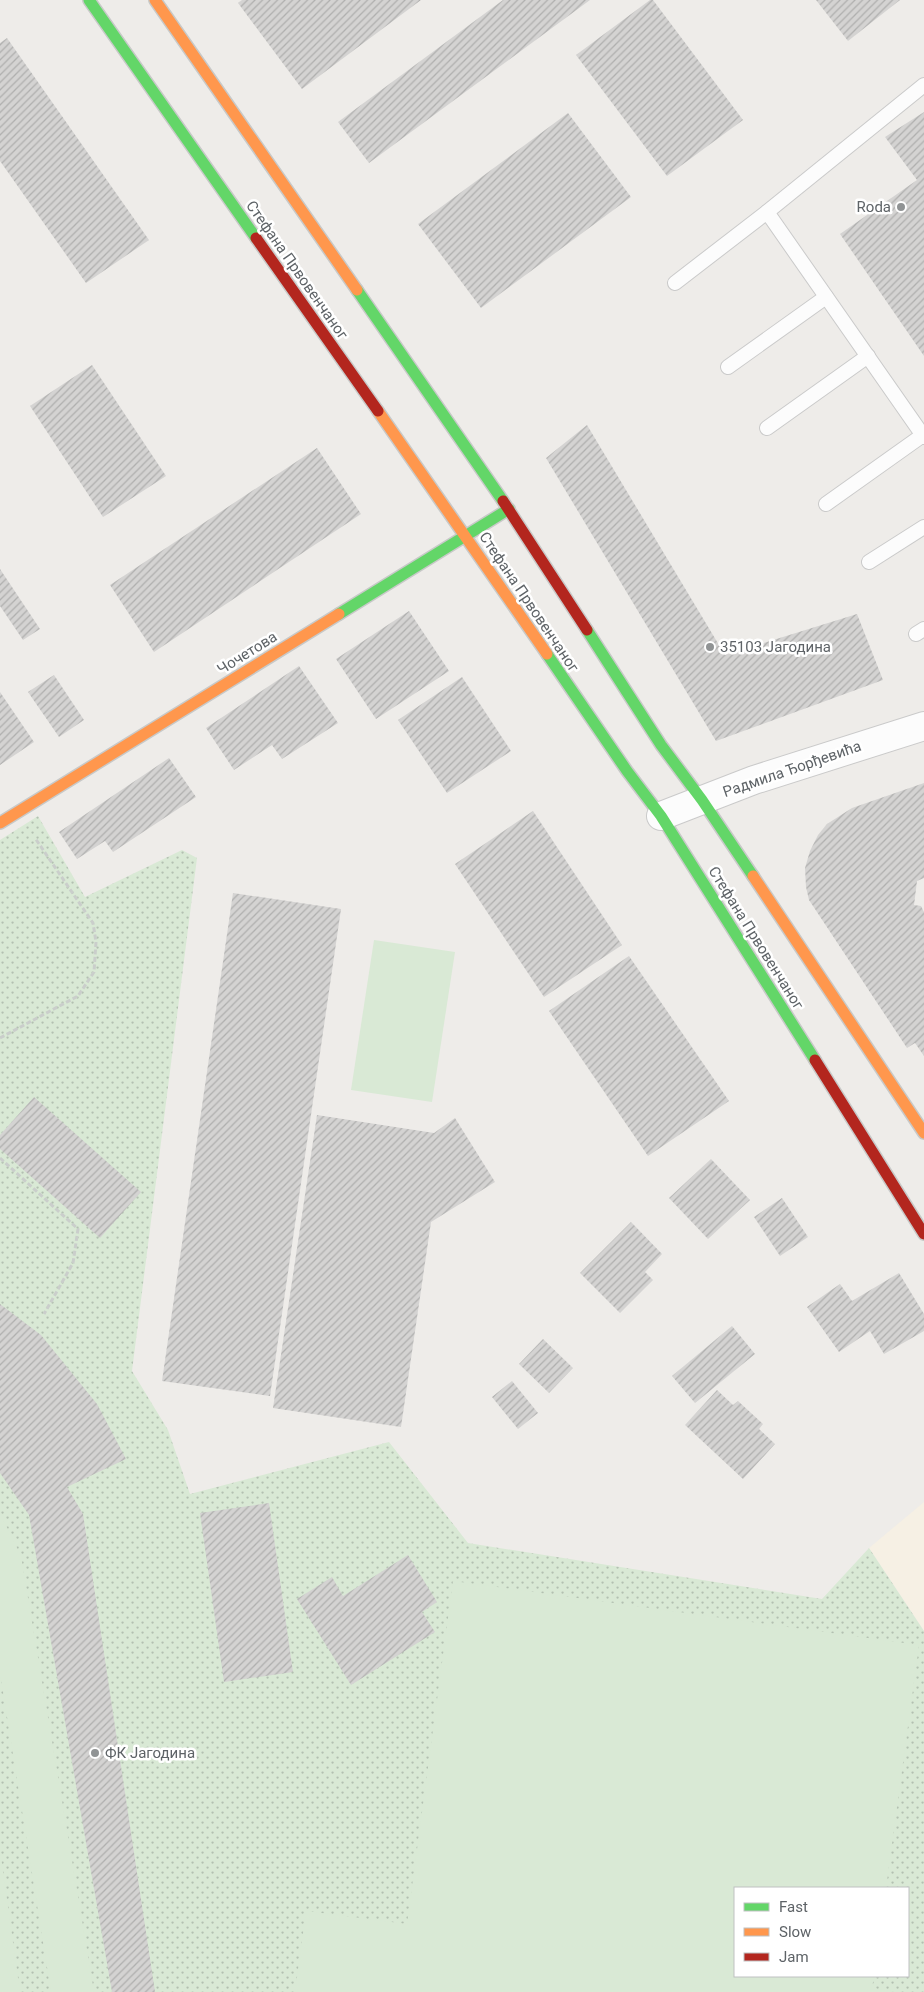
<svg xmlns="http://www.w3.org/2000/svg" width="924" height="1992" viewBox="0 0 924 1992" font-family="Roboto,sans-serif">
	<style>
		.commercial { fill: #f6f0e4 }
		.grass { fill: url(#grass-dots); fill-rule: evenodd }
		.garden { fill: #d9e9d5 }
		.building { fill: url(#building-hatch) }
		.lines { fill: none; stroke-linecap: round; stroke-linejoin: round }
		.lane-casing { stroke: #cacaca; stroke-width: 16 }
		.street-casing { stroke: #cacaca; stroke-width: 30 }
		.fast-casing { stroke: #c8c9c8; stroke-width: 14 }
		.slow-casing { stroke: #c8c9c8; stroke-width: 14 }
		.jam-casing { stroke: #c8c9c8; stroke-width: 14 }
		.path { stroke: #cacecb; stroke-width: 3; stroke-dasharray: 5 2.5; stroke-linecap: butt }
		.lane { stroke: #fcfcfc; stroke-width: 14 }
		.street { stroke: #fcfcfc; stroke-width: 28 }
		.fast { stroke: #63d668; stroke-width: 11 }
		.slow { stroke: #ff974d; stroke-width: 11 }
		.jam { stroke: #b3261e; stroke-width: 11 }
		.poi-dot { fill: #909394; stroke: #fff; stroke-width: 2 }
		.labels { text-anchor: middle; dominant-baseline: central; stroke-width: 5; stroke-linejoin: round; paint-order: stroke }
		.poi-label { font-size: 15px; fill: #5e6367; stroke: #fff; text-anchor: start }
		.street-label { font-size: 15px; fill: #5e6367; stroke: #fff }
	</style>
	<defs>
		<pattern id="grass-dots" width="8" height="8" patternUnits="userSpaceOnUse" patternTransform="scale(1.25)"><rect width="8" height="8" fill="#d9e9d5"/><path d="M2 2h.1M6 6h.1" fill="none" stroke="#b3c0b1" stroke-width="1.8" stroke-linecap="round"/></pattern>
		<pattern id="building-hatch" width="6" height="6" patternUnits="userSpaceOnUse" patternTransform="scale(1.25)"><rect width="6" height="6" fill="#d4d3d2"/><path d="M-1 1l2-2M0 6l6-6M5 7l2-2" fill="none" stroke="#afafae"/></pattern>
	</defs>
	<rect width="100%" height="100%" fill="#eeece9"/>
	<polygon class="commercial" points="924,1502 924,1631 869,1548"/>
	<path class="grass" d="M38,816L85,897L182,850L197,858L132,1371L168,1430L190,1494L389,1442L468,1543L822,1599L869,1548L924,1631V1992H0V840ZM735,1888H908V1976H735Z"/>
	<g class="garden">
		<polygon points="374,940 455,952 432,1102 351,1090"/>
		<polygon points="0,1513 21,1556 94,1992 51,1992 0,1673"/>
		<polygon points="453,1581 919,1645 886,1888 735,1888 735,1976 874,1976 872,1988 897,1992 295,1992 306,1911 407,1924"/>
		<polygon points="0,1850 20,1992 0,1992"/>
	</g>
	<g class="building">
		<polygon points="242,0 421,0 302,89 238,3"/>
		<polygon points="503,0 590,0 369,163 338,122"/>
		<polygon points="650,0 653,0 743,120 667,176 576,55"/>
		<polygon points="816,0 900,0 848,41"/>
		<polygon points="7,38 149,240 86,283 0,161 0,43"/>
		<polygon points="924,112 924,356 840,234 917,180 885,137"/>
		<polygon points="568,113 631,197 481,308 418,224"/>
		<polygon points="92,365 166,476 103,517 30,406"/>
		<polygon points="587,425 725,655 857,614 883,680 716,741 546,458"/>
		<polygon points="317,448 361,514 154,652 110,585"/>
		<polygon points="0,569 40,629 23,640 0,606"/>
		<polygon points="409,611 449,671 376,719 336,659"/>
		<polygon points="299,666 338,723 282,759 272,745 234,770 206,728"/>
		<polygon points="54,675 84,720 59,737 28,692"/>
		<polygon points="462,677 511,751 447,793 398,720"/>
		<polygon points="0,692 34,742 0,765"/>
		<polygon points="169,758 196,797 113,852 105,841 77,859 59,832"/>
		<polygon points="924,783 924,878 917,881 914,905 921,906 924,912 924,1056 915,1043 907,1048 809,900 806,887 805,868 810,851 818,835 827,824 852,808"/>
		<polygon points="533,811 622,945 544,997 455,864"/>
		<polygon points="233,893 341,909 270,1396 162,1381"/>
		<polygon points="629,956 729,1101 648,1156 549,1011"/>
		<polygon points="34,1097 141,1192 100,1238 0,1149 0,1135"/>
		<polygon points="317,1115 434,1133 455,1118 495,1182 431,1222 401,1427 273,1408"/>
		<polygon points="711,1159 750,1200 708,1239 669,1198"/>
		<polygon points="782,1198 808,1237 780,1256 754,1217"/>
		<polygon points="631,1222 662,1254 645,1272 653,1280 620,1313 580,1273"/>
		<polygon points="899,1273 924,1314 924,1331 884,1354 870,1331 839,1352 807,1307 840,1284 852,1301"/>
		<polygon points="0,1304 41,1335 97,1404 126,1459 67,1487 83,1514 155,1992 112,1992 29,1515 0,1473"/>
		<polygon points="732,1326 755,1354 695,1403 672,1376"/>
		<polygon points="543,1339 573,1368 549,1393 519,1364"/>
		<polygon points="512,1381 538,1413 518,1429 492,1397"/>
		<polygon points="717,1390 733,1405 738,1401 763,1424 759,1429 775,1444 743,1479 685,1425"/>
		<polygon points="269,1503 293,1672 224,1682 200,1513"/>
		<polygon points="408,1555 437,1602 422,1612 435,1632 351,1685 297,1599 332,1577 343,1596"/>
	</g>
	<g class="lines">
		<g class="lane-casing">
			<g id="lane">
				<polyline points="767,212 924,85"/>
				<polyline points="675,283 767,212 924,437"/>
				<polyline points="728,367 826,297"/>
				<polyline points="767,428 868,356"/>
				<polyline points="826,504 923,435"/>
				<polyline points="869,562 924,527"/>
				<polyline points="916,634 924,629"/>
			</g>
		</g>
		<g class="street-casing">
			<polyline id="street" points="661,816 754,780 924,726"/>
		</g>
		<g class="fast-casing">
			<g id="fast">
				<polyline points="89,0 256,238"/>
				<polyline points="357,290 503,501"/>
				<polyline points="339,614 509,509"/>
				<polyline points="587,630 661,745 702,800 753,876"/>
				<polyline points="547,654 627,771 661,816 815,1060"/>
			</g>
		</g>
		<g class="slow-casing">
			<g id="slow">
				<polyline points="155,0 357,290"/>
				<polyline points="378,411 547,654"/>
				<polyline points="0,823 339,614"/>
				<polyline points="753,876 924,1133"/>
			</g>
		</g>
		<g class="jam-casing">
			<g id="jam">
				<polyline points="256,238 378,411"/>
				<polyline points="503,501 587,630"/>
				<polyline points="815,1060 924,1234"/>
			</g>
		</g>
		<g class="path">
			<polyline points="0,1038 78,996 94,972 96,942 93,923 35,838"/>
			<polyline points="0,1158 78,1229 73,1263 44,1314"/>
		</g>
		<use href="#lane" class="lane"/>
		<use href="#street" class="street"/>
		<use href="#fast" class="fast"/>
		<use href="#slow" class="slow"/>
		<use href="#jam" class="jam"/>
	</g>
	<g class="poi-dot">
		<circle cx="901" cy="207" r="5"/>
		<circle cx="710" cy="647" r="5"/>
		<circle cx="95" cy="1753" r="5"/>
	</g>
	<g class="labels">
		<g class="poi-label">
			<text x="891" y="207" text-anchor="end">Roda</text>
			<text x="720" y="647">35103 Јагодина</text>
			<text x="105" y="1753">ФК Јагодина</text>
		</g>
		<g class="street-label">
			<text transform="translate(297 270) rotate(55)">Стефана Првовенчаног</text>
			<text transform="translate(529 602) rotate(56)">Стефана Првовенчаног</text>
			<text transform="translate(247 653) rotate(-32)">Чочетова</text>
			<text transform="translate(792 769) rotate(-19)">Радмила Ђорђевића</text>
			<text transform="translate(756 938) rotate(58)">Стефана Првовенчаног</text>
		</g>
	</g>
	<rect x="734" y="1887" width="175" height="90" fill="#ffffff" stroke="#bfc1c2"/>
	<rect x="744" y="1903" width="25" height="8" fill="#63d668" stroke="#bfc1c2"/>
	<text x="779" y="1912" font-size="15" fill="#5e6367">Fast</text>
	<rect x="744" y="1928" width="25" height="8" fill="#ff974d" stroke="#bfc1c2"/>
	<text x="779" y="1937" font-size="15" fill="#5e6367">Slow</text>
	<rect x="744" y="1953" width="25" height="8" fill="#b3261e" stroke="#bfc1c2"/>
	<text x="779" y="1962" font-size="15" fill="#5e6367">Jam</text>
</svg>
